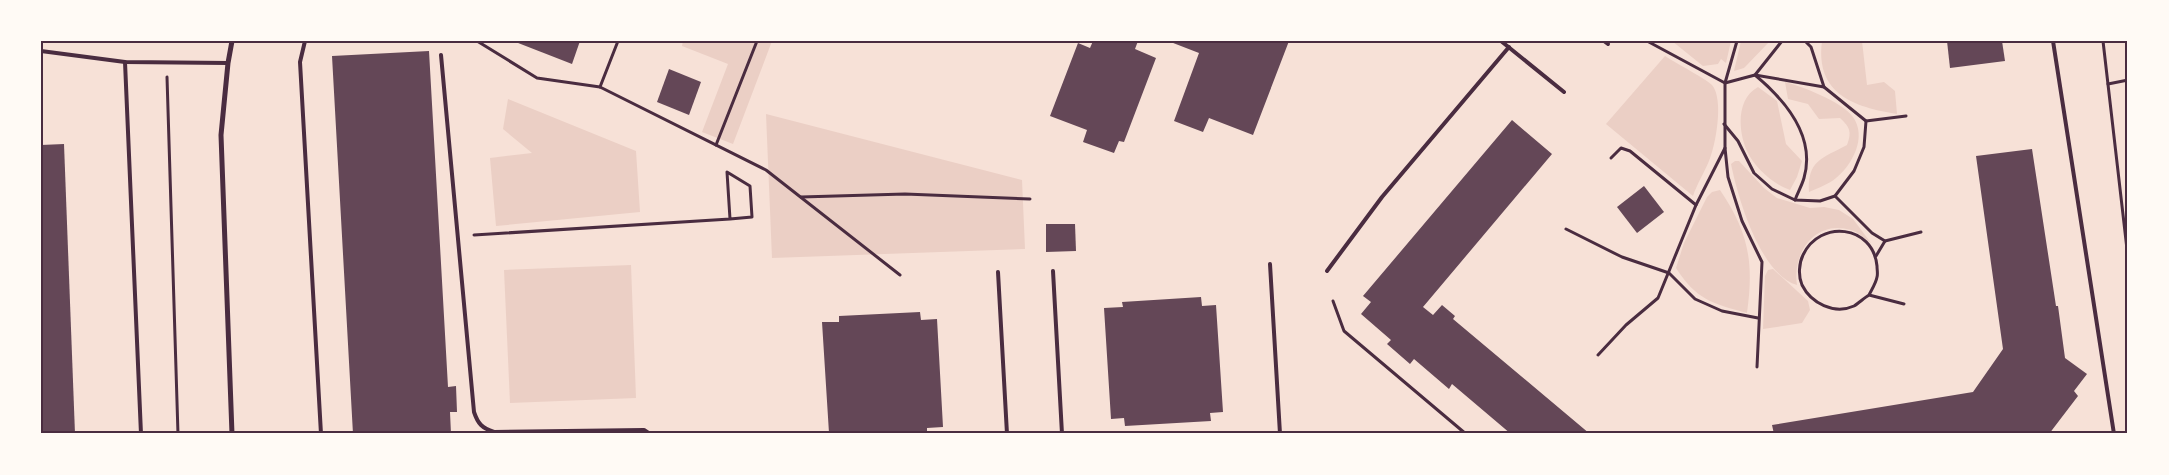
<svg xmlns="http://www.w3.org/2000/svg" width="2169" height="475" viewBox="0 0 2169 475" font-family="'Playfair Display',serif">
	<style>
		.green { fill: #ebcfc5 }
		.building { fill: #644757 }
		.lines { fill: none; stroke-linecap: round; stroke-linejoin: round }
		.path { stroke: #4a2c40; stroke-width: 3 }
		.service { stroke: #4a2c40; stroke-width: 4 }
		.minor { stroke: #4a2c40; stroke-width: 5 }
		.neatline { fill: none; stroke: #4a2c40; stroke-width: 2 }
	</style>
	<rect width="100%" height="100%" fill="#f7e1d7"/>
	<g class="green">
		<polygon points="683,41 772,41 733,144 702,132 728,64 682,46"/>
		<polygon points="1672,41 1731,41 1726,63 1721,59 1718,64 1703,66"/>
		<polygon points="1741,41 1770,41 1744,68 1734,71"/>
		<path d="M1822,41H1862L1867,85L1884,82L1895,91L1897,114C1854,107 1815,94 1822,41Z"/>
		<path d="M1665,56C1674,62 1706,79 1712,85C1724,99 1716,144 1709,161C1704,173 1697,184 1693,196L1606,124Z"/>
		<path d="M1785,82C1803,87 1841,101 1853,117C1867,137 1853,164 1836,178C1829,184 1818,188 1809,192C1807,160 1823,158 1847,145C1852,132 1850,127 1840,118L1819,119L1808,104L1788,99Z"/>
		<path d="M1758,87L1777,101L1786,144L1802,161L1797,177L1790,190C1774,185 1754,167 1747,151C1738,131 1736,99 1758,87Z"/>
		<polygon points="508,99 636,151 640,212 496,226 490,158 532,153 503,129"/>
		<polygon points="766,114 1022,180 1025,249 772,258"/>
		<path d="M1735,161H1739L1764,188L1777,198L1810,208L1824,207L1839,210L1853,219L1871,243C1865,239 1858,232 1851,230C1815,219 1792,253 1797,285C1760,274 1738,198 1731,164Z"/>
		<path d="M1720,190C1749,233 1754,262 1747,313C1711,303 1697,300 1676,268L1684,243L1707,197L1712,192Z"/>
		<polygon points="631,265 636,398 510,403 504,270"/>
		<polygon points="1773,269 1808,301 1810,310 1802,323 1763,329 1765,276 1768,270"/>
	</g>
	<g class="building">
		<polygon points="513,41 580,41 572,64"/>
		<polygon points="1093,41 1138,41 1135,49 1156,58 1124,142 1119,141 1114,153 1083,142 1087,130 1050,116 1078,43 1090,48"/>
		<polygon points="1168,41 1289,41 1253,135 1209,118 1203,132 1174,121 1199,53"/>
		<polygon points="1947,41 2002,41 2005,61 1950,68"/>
		<polygon points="429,51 448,387 456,386 457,412 450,412 451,434 353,434 332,56"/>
		<polygon points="669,69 701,82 689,115 657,102"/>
		<polygon points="1512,120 1552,154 1423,307 1433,315 1442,305 1455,316 1453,319 1590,434 1511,434 1452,384 1449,389 1414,359 1410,364 1387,344 1391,340 1361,314 1371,302 1363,296"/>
		<polygon points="64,144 75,434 41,434 41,145"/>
		<polygon points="2032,149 2056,306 2058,306 2065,358 2087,374 2074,391 2078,396 2049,434 1774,434 1772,425 1973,392 2003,349 1976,156"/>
		<polygon points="1644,186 1664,212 1637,233 1617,207"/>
		<polygon points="1046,224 1075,224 1076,251 1046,252"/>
		<polygon points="1201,297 1202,306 1216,305 1223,412 1210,413 1211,421 1125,426 1124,418 1111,419 1104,308 1123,307 1122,302"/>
		<polygon points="920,312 921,320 937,319 943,427 927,428 927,434 829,433 822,322 839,322 839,316"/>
	</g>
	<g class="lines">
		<g class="path">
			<polyline points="477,41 537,78 600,87 766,170 900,275"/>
			<polyline points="1647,41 1725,83 1755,75 1824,87 1866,121 1864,147 1854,171 1835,196 1820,201 1795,200 1772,189 1754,173 1738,141 1724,124"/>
			<polyline points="1737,41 1725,83 1725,148 1728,177 1742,221 1762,262 1757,367"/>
			<path d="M1782,41L1755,75C1785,100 1816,136 1804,178C1802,185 1798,192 1795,200"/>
			<polyline points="1805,41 1811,47 1824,87"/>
			<polyline points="2103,41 2128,258"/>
			<polyline points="167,77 178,434"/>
			<polyline points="2108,84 2128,80"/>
			<polyline points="600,87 618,41"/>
			<polyline points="1866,121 1906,116"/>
			<polyline points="716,145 757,41"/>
			<polyline points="1611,158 1621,148 1630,151 1696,205"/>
			<polyline points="1835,196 1872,233 1885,241 1921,232"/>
			<polyline points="801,197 905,194 1030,199"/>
			<polyline points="1566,229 1622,257 1669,273 1695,299 1722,311 1758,318"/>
			<polyline points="474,235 730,219 752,217 750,186 727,172 730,219"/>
			<polyline points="1876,256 1885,241"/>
			<path d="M1869,295C1872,289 1876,283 1877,277C1878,274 1877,270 1877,266C1873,225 1820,219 1803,255C1799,263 1798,276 1802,285C1811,303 1834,315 1854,306C1859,303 1864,298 1869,295L1904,304"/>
			<polyline points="1333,301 1344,331 1466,434"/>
			<polyline points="1598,355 1626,325 1658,298 1696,205 1725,148"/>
		</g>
		<g class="service">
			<polyline points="305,41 300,62 321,434"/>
			<polyline points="1501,41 1564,92"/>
			<polyline points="1604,41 1608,44"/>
			<polyline points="2053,41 2114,434"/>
			<polyline points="41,51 125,62 228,63"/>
			<path d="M441,55L474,412C478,424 482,428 494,432L644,430L650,434"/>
			<polyline points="125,62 141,434"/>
			<polyline points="1270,264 1280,434"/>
			<polyline points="1053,271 1062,434"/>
			<polyline points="1327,271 1382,197 1509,47"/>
			<polyline points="998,272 1007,434"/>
		</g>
		<polyline class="minor" points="232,434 221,135 228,63 232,41"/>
	</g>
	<rect width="2169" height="475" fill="none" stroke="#fffaf5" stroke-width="85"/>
	<rect x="42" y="42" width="2084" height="390" class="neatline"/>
</svg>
